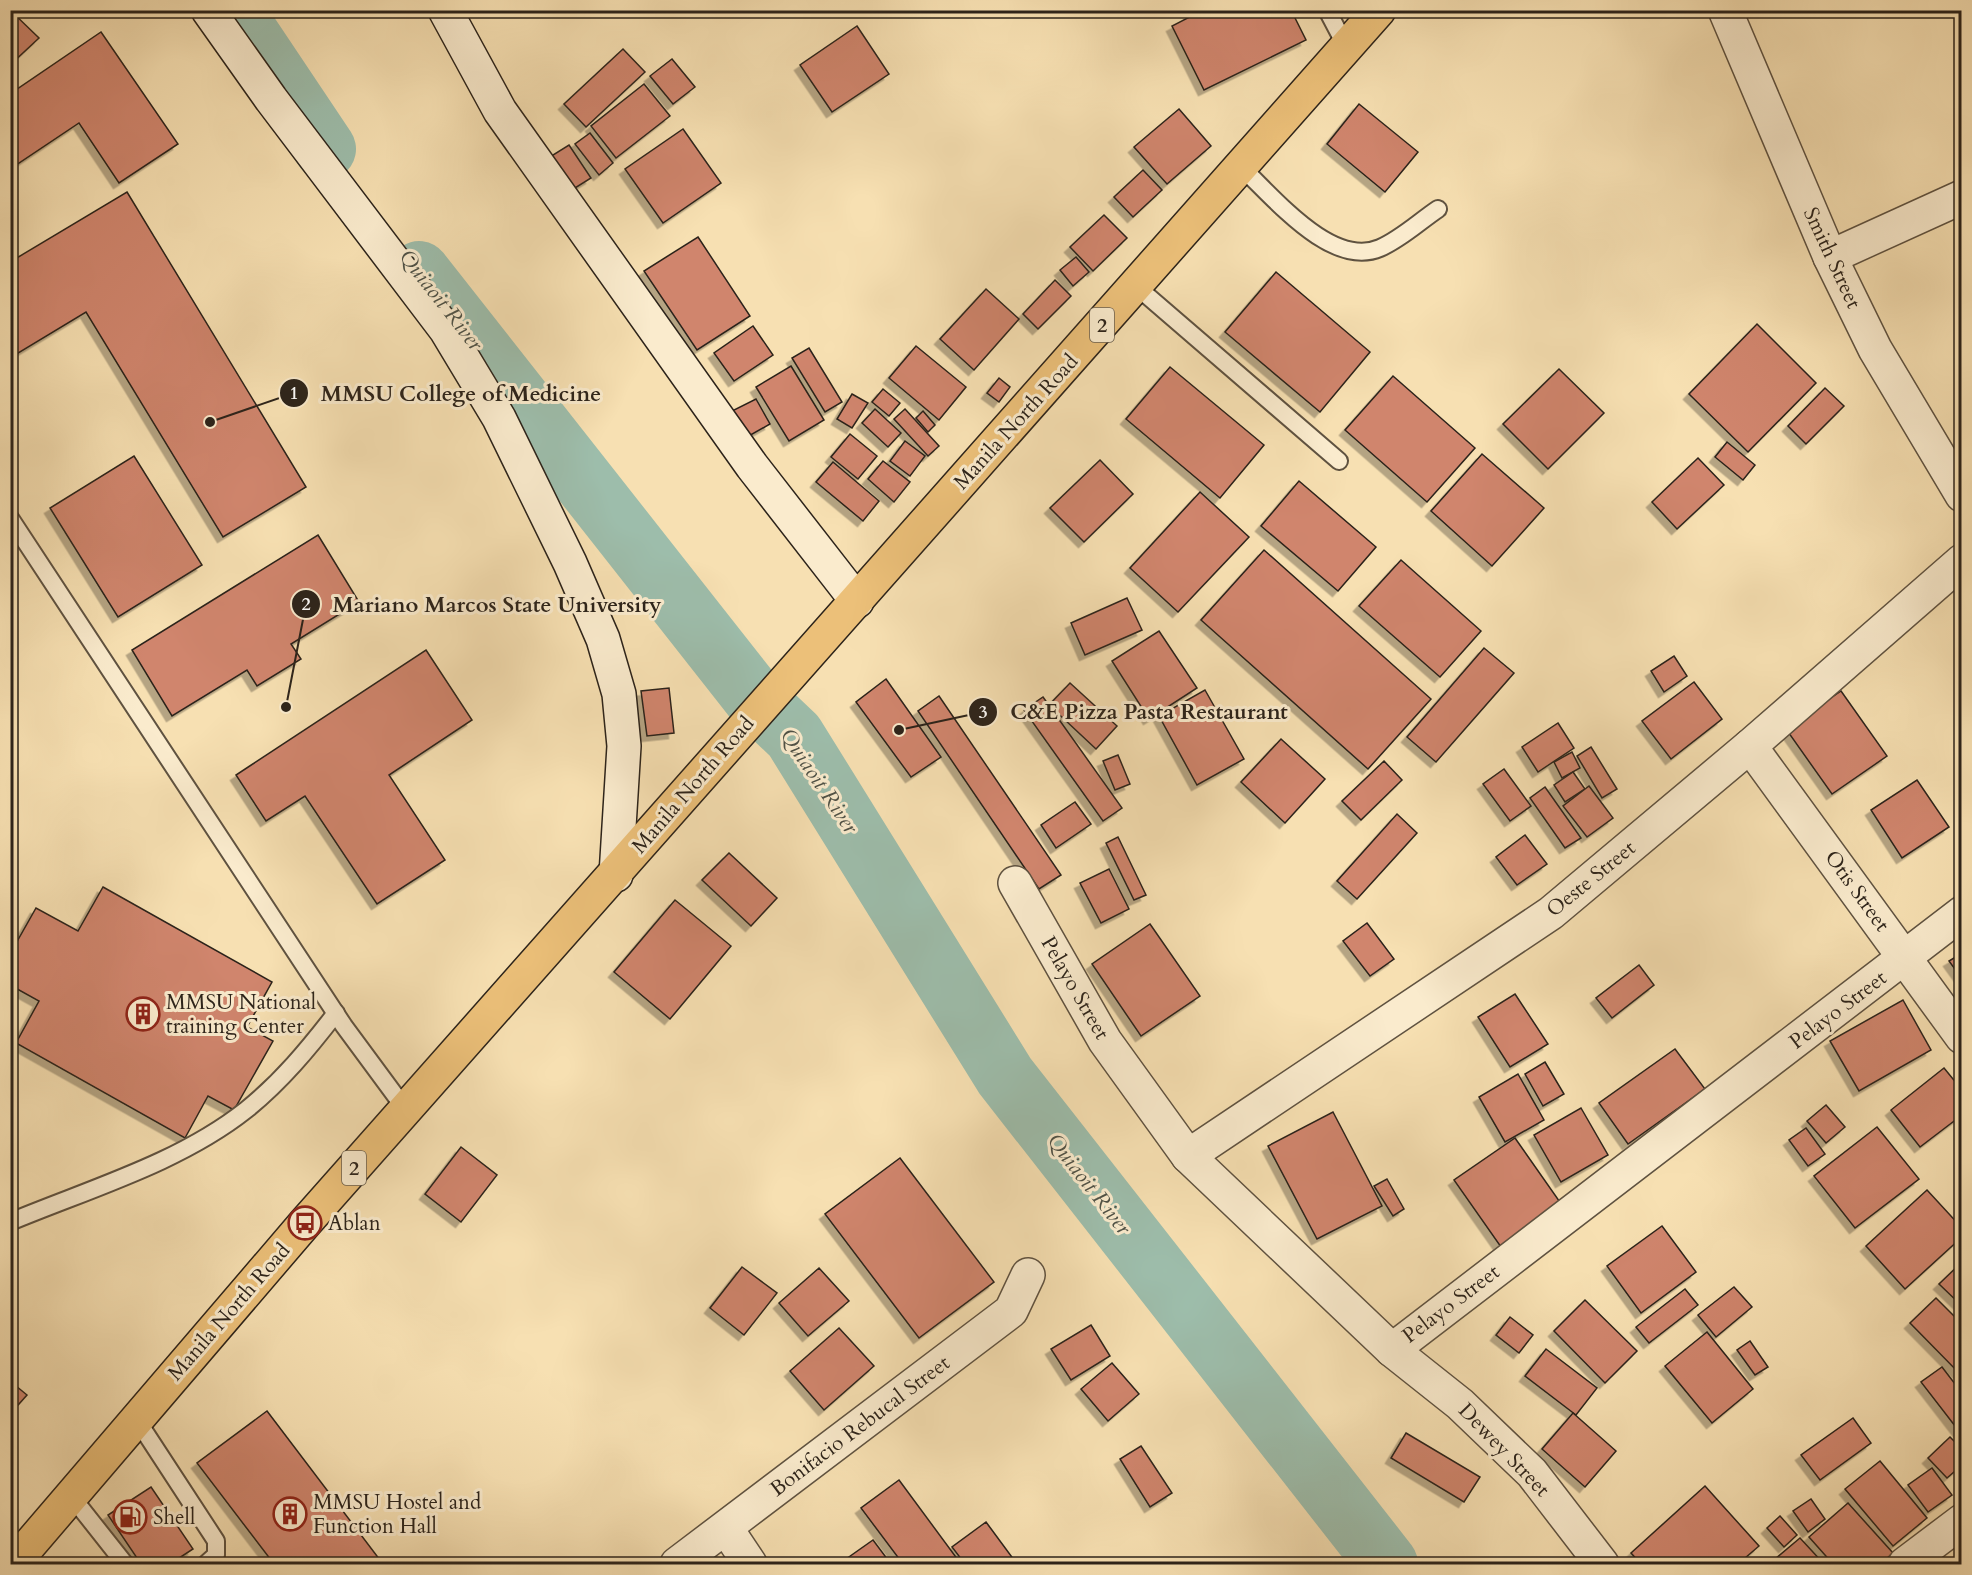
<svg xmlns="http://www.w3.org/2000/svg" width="1972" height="1575" viewBox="0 0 1972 1575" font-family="Cardo,serif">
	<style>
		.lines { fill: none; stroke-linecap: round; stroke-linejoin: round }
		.river { stroke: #9dbdab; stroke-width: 62 }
		.building { fill: #d0856d; stroke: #2c231a; stroke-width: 1.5; filter: url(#shadow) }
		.lane-casing { stroke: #5f5240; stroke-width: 20 }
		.street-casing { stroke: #5f5240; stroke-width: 36 }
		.secondary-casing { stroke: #2c231a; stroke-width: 36 }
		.highway-casing { stroke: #2c231a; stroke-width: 36 }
		.lane { stroke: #faebcd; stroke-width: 16 }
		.street { stroke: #faebcd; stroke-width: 33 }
		.secondary { stroke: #faebcd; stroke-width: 33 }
		.highway { stroke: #ecc079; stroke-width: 33 }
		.labels { text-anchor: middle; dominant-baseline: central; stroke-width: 6; stroke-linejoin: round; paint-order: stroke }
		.shield { fill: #faebcd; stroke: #6a5f50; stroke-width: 1.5 }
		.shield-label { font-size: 20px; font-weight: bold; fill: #2c231a }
		.street-label { font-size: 21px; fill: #2c231a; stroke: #faebcd }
		.poi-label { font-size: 21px; fill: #2c231a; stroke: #faebcd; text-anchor: start }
		.water-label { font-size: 22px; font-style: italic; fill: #4e5146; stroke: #faebcd }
		.leader { fill: none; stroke: #2c231a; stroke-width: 2 }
		.callout-dot { fill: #2c231a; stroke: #faebcd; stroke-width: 2 }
		.mark-label { font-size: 18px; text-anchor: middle; font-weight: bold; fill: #fff }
		.callout-label { font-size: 22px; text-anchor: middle; font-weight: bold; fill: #2c231a; stroke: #faebcd; stroke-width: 6; stroke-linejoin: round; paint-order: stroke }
	</style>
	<defs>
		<filter id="shadow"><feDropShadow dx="-5.5" dy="5.5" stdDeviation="0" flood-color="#0004"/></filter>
	</defs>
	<rect width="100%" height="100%" fill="#f7e0b2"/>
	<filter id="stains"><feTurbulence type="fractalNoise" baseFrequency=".00333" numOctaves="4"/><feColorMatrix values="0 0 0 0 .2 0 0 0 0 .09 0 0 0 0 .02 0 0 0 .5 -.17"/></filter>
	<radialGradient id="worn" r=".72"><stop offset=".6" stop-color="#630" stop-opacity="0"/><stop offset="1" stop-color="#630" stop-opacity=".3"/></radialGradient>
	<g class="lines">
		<g class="river">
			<polyline points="232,10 325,149"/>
			<polyline points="419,272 755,699 794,736 1005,1076 1387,1564"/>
		</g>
	</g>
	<g class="building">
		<polygon points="10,10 39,38 10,65"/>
		<polygon points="1203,10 1291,10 1306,40 1204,90 1172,26"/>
		<polygon points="857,26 889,74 832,112 800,65"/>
		<polygon points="101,32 178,144 119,183 79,123 10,169 10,94"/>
		<polygon points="623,49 645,72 586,127 564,104"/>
		<polygon points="672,59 695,87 673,104 650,76"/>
		<polygon points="644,84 670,116 616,158 591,126"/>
		<polygon points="1359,104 1418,152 1385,192 1327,144"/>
		<polygon points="1179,109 1211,146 1167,184 1134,147"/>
		<polygon points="683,129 721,183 663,223 625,169"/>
		<polygon points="590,133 613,163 599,175 575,144"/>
		<polygon points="569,145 591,178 567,193 545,160"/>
		<polygon points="1143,170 1162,190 1133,217 1114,197"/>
		<polygon points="127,192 306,487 223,537 86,312 10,358 10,262"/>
		<polygon points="1104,215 1127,238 1093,271 1070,247"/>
		<polygon points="698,237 750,316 697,350 644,271"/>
		<polygon points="1076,257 1089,272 1073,286 1060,270"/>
		<polygon points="1276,272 1370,352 1320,412 1225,332"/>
		<polygon points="1055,280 1071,296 1038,329 1023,314"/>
		<polygon points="986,289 1019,319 974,370 940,339"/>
		<polygon points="1757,324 1816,383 1748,452 1689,394"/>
		<polygon points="753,326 773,355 734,381 714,353"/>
		<polygon points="916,346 966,387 939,420 889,378"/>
		<polygon points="809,348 842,402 825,412 792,358"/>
		<polygon points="791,366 824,420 789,441 756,387"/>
		<polygon points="1170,367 1264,445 1220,498 1126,419"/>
		<polygon points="1559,369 1604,413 1548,469 1503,424"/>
		<polygon points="1393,376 1475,448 1427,502 1345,430"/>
		<polygon points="999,378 1010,387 999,402 987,393"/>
		<polygon points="1825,388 1844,406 1806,444 1788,426"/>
		<polygon points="883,389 900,403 889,416 872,402"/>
		<polygon points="852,394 868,403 852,428 837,419"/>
		<polygon points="756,399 770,424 747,437 732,411"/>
		<polygon points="875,409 901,433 888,447 862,423"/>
		<polygon points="905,409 939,446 928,456 894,419"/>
		<polygon points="923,411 935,425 928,432 916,418"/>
		<polygon points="850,434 877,456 858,479 831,457"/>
		<polygon points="905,441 925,456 910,476 890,461"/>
		<polygon points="1727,442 1755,465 1743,480 1715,457"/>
		<polygon points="1482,454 1544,508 1492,566 1431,511"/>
		<polygon points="134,456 202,565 118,617 50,508"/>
		<polygon points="1698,458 1724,485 1677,529 1652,502"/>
		<polygon points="1100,460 1133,494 1084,542 1050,508"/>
		<polygon points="883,461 910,482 894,502 868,479"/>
		<polygon points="833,462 879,501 863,521 816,482"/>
		<polygon points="1299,481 1376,547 1338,591 1261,526"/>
		<polygon points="1200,492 1249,537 1178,612 1130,568"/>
		<polygon points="318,535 359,602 291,644 301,659 257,686 247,670 172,716 132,650"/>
		<polygon points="1264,550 1431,699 1368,769 1201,620"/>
		<polygon points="1401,560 1481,631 1440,677 1359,606"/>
		<polygon points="1127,598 1142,630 1085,655 1071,623"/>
		<polygon points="1159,631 1197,688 1149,719 1112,661"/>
		<polygon points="1484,648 1514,673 1436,762 1407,737"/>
		<polygon points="426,650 472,720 389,775 445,860 377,904 305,796 266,821 236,775"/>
		<polygon points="1674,656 1687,676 1664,692 1651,671"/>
		<polygon points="886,679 941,757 911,777 856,702"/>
		<polygon points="1694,682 1722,719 1671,759 1642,721"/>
		<polygon points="1070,683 1117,726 1096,749 1049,705"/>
		<polygon points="669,688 674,733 647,736 641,691"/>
		<polygon points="1205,690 1244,759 1197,785 1159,716"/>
		<polygon points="1841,691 1887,756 1832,794 1786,729"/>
		<polygon points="939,696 1061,875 1039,889 918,711"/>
		<polygon points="1043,697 1122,808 1103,821 1024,710"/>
		<polygon points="1558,723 1574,748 1538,772 1522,747"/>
		<polygon points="1281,739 1325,779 1285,823 1241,782"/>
		<polygon points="1591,747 1617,789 1602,798 1577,756"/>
		<polygon points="1572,752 1580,768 1562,778 1554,762"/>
		<polygon points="1118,755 1130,784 1115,790 1103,761"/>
		<polygon points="1384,761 1402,780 1361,820 1342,801"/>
		<polygon points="1504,769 1531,806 1510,821 1483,784"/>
		<polygon points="1573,772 1585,789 1565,802 1554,785"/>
		<polygon points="1917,780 1949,827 1902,858 1871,810"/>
		<polygon points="1589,786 1613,818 1587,837 1563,806"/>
		<polygon points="1545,787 1581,838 1565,848 1530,798"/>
		<polygon points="1075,802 1091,824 1056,848 1041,825"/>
		<polygon points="1397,814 1417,833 1357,899 1337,881"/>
		<polygon points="1525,835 1547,864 1517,885 1496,857"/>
		<polygon points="1118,837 1146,895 1134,900 1106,843"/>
		<polygon points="729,853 777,898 751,926 702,880"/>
		<polygon points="1109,869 1129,909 1101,923 1080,883"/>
		<polygon points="103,887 272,982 247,1027 273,1041 234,1110 208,1096 185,1138 16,1043 39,1001 10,985 10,954 36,908 78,931"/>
		<polygon points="675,900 731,946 670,1019 614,972"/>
		<polygon points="1367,923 1394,959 1370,976 1343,941"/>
		<polygon points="1150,924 1200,996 1141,1036 1092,964"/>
		<polygon points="1962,953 1962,979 1949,961"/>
		<polygon points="1639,965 1654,985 1612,1018 1596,998"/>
		<polygon points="1515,994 1548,1044 1510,1067 1478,1017"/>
		<polygon points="1903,1000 1931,1050 1859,1091 1830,1041"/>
		<polygon points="1675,1049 1705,1089 1628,1144 1599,1103"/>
		<polygon points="1545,1062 1564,1094 1543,1106 1525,1074"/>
		<polygon points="1944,1068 1962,1090 1962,1115 1920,1147 1891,1110"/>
		<polygon points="1518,1074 1544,1120 1505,1142 1479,1097"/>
		<polygon points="1826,1105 1845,1127 1826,1143 1807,1121"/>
		<polygon points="1581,1108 1608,1155 1561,1182 1534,1135"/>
		<polygon points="1333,1112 1382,1206 1317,1239 1268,1146"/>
		<polygon points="1877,1127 1919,1179 1855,1228 1814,1176"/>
		<polygon points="1806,1128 1825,1154 1808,1166 1789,1140"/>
		<polygon points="1515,1138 1562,1205 1501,1247 1454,1180"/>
		<polygon points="461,1147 497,1175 461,1222 425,1194"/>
		<polygon points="900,1158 994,1282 919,1338 825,1214"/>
		<polygon points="1387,1179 1404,1209 1393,1216 1374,1186"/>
		<polygon points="1927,1190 1962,1228 1962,1237 1905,1289 1866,1246"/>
		<polygon points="1662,1226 1696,1272 1641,1313 1607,1266"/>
		<polygon points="1962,1262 1962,1306 1939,1284"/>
		<polygon points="742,1267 777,1293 744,1335 710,1308"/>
		<polygon points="819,1268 849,1301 808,1336 779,1303"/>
		<polygon points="1734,1287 1752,1307 1716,1337 1698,1315"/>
		<polygon points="1685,1289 1698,1305 1649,1343 1636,1327"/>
		<polygon points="1936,1298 1962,1324 1962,1370 1959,1373 1910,1323"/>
		<polygon points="1585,1300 1637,1351 1605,1383 1554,1331"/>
		<polygon points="1510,1317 1533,1335 1519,1353 1496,1335"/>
		<polygon points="1091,1325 1110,1356 1071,1380 1051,1349"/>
		<polygon points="839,1328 874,1366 824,1410 790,1371"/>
		<polygon points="1707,1332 1753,1389 1712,1423 1665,1366"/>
		<polygon points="1750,1341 1768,1367 1755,1375 1737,1350"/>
		<polygon points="1546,1349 1597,1388 1576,1415 1525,1376"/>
		<polygon points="1112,1363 1139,1394 1108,1421 1081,1389"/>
		<polygon points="1942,1367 1962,1393 1962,1435 1921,1382"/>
		<polygon points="10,1381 27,1395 10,1414"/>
		<polygon points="267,1411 383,1564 274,1564 197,1463"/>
		<polygon points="1573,1413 1616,1451 1585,1487 1542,1449"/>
		<polygon points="1853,1418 1871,1443 1820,1480 1801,1455"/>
		<polygon points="1406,1433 1480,1477 1464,1502 1391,1458"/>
		<polygon points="1950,1437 1962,1449 1962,1465 1947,1478 1928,1458"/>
		<polygon points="1141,1446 1172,1493 1150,1507 1120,1459"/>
		<polygon points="1880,1461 1927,1518 1893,1546 1845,1489"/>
		<polygon points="1932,1468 1952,1495 1928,1512 1908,1485"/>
		<polygon points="899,1480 961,1564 903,1564 861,1508"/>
		<polygon points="1705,1486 1759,1546 1738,1564 1641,1564 1631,1553"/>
		<polygon points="151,1487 193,1549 170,1564 141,1564 108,1515"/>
		<polygon points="1811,1499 1825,1519 1808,1532 1793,1511"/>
		<polygon points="1848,1503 1893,1553 1880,1564 1833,1564 1809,1537"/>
		<polygon points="1780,1516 1797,1535 1784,1547 1767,1528"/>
		<polygon points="986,1522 1017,1564 965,1564 952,1547"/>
		<polygon points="1800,1538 1824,1564 1769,1564"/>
		<polygon points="873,1540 891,1564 839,1564"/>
	</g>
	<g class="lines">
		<g class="lane-casing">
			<g id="lane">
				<polyline points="1327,10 1347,48"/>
				<path d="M1240,166C1273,196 1331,269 1380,248C1401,239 1420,221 1438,209"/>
				<polyline points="1136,286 1339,461"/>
				<polyline points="10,518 344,1026 406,1110"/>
				<path d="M10,1222C89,1189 179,1163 246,1110C281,1082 309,1048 336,1013"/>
				<polyline points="137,1420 216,1541 216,1555 206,1564"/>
				<polyline points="72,1497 125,1564"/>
			</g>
		</g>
		<g class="street-casing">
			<g id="street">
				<polyline points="1725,10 1830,257 1875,349 1962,495"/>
				<polyline points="1830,257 1962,197"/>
				<polyline points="1750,746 1962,1037"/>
				<polyline points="1015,883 1105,1041 1188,1156 1392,1350 1962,913"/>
				<polyline points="1188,1156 1551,913 1750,746 1962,561"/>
				<polyline points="1392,1350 1460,1404 1532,1473 1602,1564"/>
				<polyline points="726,1528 750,1564"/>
				<polyline points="677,1564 1011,1311 1028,1275"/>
				<polyline points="1905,1564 1962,1521"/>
			</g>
		</g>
		<g class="secondary-casing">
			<g id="secondary">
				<polyline points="208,10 271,99 446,330 499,418 570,563 603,639 619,694 624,746 616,875"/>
				<polyline points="445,10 500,111 752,466 857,601"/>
			</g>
		</g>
		<g class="highway-casing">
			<polyline id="highway" points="13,1564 305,1223 1379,10"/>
		</g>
		<use href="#lane" class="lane"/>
		<use href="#street" class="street"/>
		<use href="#secondary" class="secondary"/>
		<use href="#highway" class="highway"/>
	</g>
	<defs>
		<g id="building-ring" transform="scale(1.725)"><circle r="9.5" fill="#faebcd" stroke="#8f2418" stroke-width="1.5"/><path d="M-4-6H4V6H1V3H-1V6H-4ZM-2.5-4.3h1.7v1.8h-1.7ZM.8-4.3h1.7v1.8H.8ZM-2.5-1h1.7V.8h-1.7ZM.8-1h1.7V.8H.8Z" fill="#8f2418"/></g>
		<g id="bus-ring" transform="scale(1.725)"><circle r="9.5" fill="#faebcd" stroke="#8f2418" stroke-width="1.5"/><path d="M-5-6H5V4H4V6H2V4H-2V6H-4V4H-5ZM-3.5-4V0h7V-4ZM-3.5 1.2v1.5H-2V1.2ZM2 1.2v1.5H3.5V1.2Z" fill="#8f2418"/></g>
		<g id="fuel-ring" transform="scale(1.725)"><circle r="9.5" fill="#faebcd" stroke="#8f2418" stroke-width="1.5"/><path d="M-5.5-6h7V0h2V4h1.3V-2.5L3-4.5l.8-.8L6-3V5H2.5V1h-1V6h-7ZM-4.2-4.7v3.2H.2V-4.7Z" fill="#8f2418"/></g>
	</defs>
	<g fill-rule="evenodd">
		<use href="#building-ring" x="143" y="1014"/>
		<use href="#bus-ring" x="305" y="1223"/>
		<use href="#building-ring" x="290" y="1514"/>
		<use href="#fuel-ring" x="130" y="1517"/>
	</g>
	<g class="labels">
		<g class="shield">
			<rect x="1090" y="308" width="24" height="34" rx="4.5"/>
			<rect x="342" y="1151" width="24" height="34" rx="4.5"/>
		</g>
		<g class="shield-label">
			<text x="1102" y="325">2</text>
			<text x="354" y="1168">2</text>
		</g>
		<g class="street-label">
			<text transform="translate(1832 258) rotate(65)">Smith Street</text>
			<text transform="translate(1016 422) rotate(-48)">Manila North Road</text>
			<text transform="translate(693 785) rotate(-49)">Manila North Road</text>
			<text transform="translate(1591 879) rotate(-39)">Oeste Street</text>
			<text transform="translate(1857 891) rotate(54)">Otis Street</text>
			<text transform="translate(1075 988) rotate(60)">Pelayo Street</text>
			<text transform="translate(1838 1010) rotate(-37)">Pelayo Street</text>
			<text transform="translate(1451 1304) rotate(-37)">Pelayo Street</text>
			<text transform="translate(229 1312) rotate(-49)">Manila North Road</text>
			<text transform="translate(860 1426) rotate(-37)">Bonifacio Rebucal Street</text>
			<text transform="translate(1504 1450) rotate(46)">Dewey Street</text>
		</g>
		<g class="poi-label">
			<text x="166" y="1002">MMSU National<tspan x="166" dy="24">training Center</tspan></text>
			<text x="328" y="1223">Ablan</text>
			<text x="313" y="1502">MMSU Hostel and<tspan x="313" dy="24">Function Hall</tspan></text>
			<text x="153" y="1517">Shell</text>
		</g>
		<g class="water-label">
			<text transform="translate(441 300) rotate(52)">Quiaoit River</text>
			<text transform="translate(819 781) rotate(56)">Quiaoit River</text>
			<text transform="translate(1089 1184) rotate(52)">Quiaoit River</text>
		</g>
	</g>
	<path class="leader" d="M210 422L294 393M286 707L306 604M899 730L983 712"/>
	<g class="callout-dot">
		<circle cx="210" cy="422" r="6"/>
		<circle cx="286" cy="707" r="6"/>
		<circle cx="899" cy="730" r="6"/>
		<circle cx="294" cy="393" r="15"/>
		<circle cx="306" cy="604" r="15"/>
		<circle cx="983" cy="712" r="15"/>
	</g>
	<g class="mark-label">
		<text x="294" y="399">1</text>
		<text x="306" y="610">2</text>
		<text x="983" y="718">3</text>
	</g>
	<g class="callout-label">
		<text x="461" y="401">MMSU College of Medicine</text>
		<text x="497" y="612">Mariano Marcos State University</text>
		<text x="1149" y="719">C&amp;E Pizza Pasta Restaurant</text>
	</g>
	<rect width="1972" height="1575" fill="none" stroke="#f7e0b2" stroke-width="36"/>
	<rect x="12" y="12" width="1948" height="1551" fill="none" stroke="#2c231a" stroke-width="3"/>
	<rect x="18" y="18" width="1936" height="1539" fill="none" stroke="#2c231a" stroke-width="1.5"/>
	<rect width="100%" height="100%" filter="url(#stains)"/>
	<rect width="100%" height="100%" fill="url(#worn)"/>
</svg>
